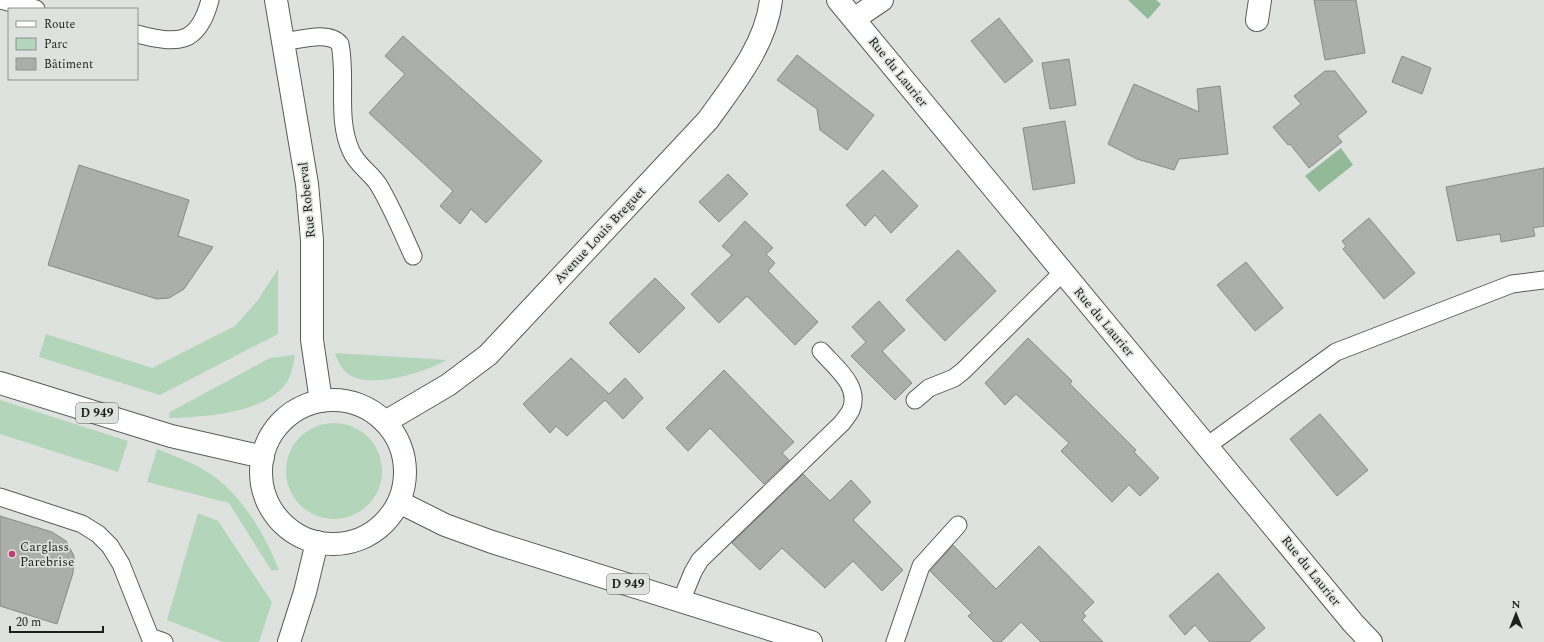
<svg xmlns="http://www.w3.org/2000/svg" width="1544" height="642" viewBox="0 0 1544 642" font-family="Spectral,serif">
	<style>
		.green { fill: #b3d5b9 }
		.water { fill: #92ba99 }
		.building { fill: #aaafab; stroke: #868b87 }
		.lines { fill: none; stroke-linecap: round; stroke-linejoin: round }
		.service-casing { stroke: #585c58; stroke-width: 19 }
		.minor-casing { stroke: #585c58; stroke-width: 24 }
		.tertiary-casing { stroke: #585c58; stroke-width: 24 }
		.primary-casing { stroke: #585c58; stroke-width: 24 }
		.service { stroke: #fff; stroke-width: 17 }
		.minor { stroke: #fff; stroke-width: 22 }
		.tertiary { stroke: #fff; stroke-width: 22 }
		.primary { stroke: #fff; stroke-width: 22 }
		.poi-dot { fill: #c53b73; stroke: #dde2de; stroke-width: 1.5 }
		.labels { text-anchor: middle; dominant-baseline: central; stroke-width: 3.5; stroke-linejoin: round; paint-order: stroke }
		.shield { fill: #dde2de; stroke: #575a57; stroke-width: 1 }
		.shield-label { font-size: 12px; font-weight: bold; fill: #1d1f1d }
		.street-label { font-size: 13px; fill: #1d1f1d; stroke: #dde2de }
		.poi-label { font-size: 13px; fill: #1d1f1d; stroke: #dde2de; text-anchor: start }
	</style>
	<rect width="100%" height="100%" fill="#dde2de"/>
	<g class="green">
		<polygon points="278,269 278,334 160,395 39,357 46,334 152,368 235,326 258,300"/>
		<path d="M335,353L447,360C425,372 371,390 348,374C341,369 338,361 335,353Z"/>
		<path d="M295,355C293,364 292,374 287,382C265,414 205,417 169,418L170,412L270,358Z"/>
		<polygon points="0,400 128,441 118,472 0,434"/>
		<circle cx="334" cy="471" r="48"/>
		<path d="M157,449C177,457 199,465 215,477C245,500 266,537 279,570H271L229,503L147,482Z"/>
		<polygon points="198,513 218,521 272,602 259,642 223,642 167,620"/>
	</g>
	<g class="water">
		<polygon points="1128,0 1156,0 1161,4 1148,19"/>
		<polygon points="1341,148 1353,165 1319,192 1305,176"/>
	</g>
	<g class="building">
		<polygon points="1314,0 1356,0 1365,53 1325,60"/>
		<polygon points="999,18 1033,61 1005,83 971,41"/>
		<polygon points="403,36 542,161 486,223 471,209 460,224 440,206 453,191 369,113 405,74 385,56"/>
		<polygon points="797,55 874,115 847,150 820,130 817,109 777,80"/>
		<polygon points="1402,56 1431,68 1422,94 1392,82"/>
		<polygon points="1069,59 1076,105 1050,109 1042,63"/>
		<polygon points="1325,71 1335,71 1367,112 1337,136 1342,142 1309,168 1290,144 1288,145 1273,127 1301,104 1294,96"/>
		<polygon points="1134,84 1199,112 1197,89 1220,86 1228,154 1179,159 1174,170 1137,159 1108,144"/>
		<polygon points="1065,121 1075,183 1033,190 1023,128"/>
		<polygon points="79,165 189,200 178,236 213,247 184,289 169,298 157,299 48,265"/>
		<polygon points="1544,168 1544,226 1533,228 1535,236 1501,242 1500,234 1457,241 1446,187"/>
		<polygon points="883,170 918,206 891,233 875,215 865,226 846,205"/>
		<polygon points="728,174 748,194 719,222 699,202"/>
		<polygon points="1369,218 1415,273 1384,299 1343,249 1346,246 1342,241"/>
		<polygon points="745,221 773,248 766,254 775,263 768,271 818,322 795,345 747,296 719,323 691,294 732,255 722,246"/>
		<polygon points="958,250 996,291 945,341 906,300"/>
		<polygon points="1246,262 1283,308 1255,331 1217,285"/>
		<polygon points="655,278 685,308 639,353 609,323"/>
		<polygon points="879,301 905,330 882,351 912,383 895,400 851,356 866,342 852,327"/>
		<polygon points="1028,338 1072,381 1070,384 1136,450 1134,452 1159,478 1140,496 1129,485 1112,502 1061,451 1069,443 1016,394 1005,405 985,383"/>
		<polygon points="571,358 609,394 625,378 643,398 623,419 605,400 567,436 556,426 550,433 523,404"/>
		<polygon points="724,370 794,442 782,453 789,460 764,484 710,428 688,451 666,428"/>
		<polygon points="1320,414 1368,470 1337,496 1290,439"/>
		<polygon points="803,474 830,501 851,480 871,502 853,520 903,570 882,591 853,561 825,588 782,548 760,570 732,543"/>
		<polygon points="0,516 52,532 66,541 74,556 73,573 57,624 0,606"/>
		<polygon points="953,545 996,589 1039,546 1094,602 1083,613 1086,616 1082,620 1103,642 1041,642 1021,622 1001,642 994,642 968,616 972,613 930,571"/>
		<polygon points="1218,573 1265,628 1249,642 1210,642 1195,625 1185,635 1169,616"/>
	</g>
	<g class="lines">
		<g class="service-casing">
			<g id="service">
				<polyline points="0,0 36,9"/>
				<path d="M137,34C177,44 198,46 210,0"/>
				<path d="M283,42C299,40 329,30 340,44C347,78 336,119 351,151C357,165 370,172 378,184C392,207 402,232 413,256"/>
				<polyline points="915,400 929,388 954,378 963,371 1062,273"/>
				<polyline points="1207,446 1336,352 1512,284 1544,280"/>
				<polyline points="0,497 82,524 98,534 110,546 121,564 150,637 164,642"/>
				<path d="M681,601L693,572L700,560L842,423C845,419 849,414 851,410C861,386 835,367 821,351"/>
				<polyline points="895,642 921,566 958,525"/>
			</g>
		</g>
		<g class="minor-casing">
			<g id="minor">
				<polyline points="276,0 307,184 312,240 312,340 321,401"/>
				<polyline points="838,0 1353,623 1371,642"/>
				<polyline points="854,19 882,0"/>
				<polyline points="1257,20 1260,0"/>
			</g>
		</g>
		<g class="tertiary-casing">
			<g id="tertiary">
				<path d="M385,422L448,385L488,355L708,120C733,85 766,45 771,0"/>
				<polyline points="289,642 305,592 317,542"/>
			</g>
		</g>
		<g class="primary-casing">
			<g id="primary">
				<polyline points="0,383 171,436 263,457"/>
				<circle cx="333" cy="472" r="72"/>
				<polyline points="399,502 445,525 492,542 811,642"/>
			</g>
		</g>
		<use href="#service" class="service"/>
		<use href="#minor" class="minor"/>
		<use href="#tertiary" class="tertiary"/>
		<use href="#primary" class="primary"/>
	</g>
	<circle class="poi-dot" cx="12" cy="554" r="4"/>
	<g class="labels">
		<g class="shield">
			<rect x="76" y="403" width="42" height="20" rx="3"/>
			<rect x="607" y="574" width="42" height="20" rx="3"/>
		</g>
		<g class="shield-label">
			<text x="97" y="413">D 949</text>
			<text x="628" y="584">D 949</text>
		</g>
		<g class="street-label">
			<text transform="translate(898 72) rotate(51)">Rue du Laurier</text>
			<text transform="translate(307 200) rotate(-96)">Rue Roberval</text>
			<text transform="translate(600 235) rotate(-47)">Avenue Louis Breguet</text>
			<text transform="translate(1104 322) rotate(50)">Rue du Laurier</text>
			<text transform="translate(1311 571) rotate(51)">Rue du Laurier</text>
		</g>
		<g class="poi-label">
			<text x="20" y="547">Carglass<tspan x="20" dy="15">Parebrise</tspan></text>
		</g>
	</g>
	<rect x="8" y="8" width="130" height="72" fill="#dde2de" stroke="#909491"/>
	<rect x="16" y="21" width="20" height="6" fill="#ffffff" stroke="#909491"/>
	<text x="44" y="28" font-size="12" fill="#1d1f1d">Route</text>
	<rect x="16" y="38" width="20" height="12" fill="#b3d5b9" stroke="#909491"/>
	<text x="44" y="48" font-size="12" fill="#1d1f1d">Parc</text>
	<rect x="16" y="58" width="20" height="12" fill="#aaafab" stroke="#909491"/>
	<text x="44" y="68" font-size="12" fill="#1d1f1d">Bâtiment</text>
	<g transform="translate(1516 614)" stroke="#dde2de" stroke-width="3" paint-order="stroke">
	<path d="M0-3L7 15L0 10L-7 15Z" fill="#1d1f1d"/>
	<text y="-6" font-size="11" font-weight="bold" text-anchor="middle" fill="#1d1f1d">N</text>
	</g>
	<path d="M10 626v6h93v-6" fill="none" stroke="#1d1f1d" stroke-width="2"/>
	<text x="16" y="626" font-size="12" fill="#1d1f1d" stroke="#dde2de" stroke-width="3" paint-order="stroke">20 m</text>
</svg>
